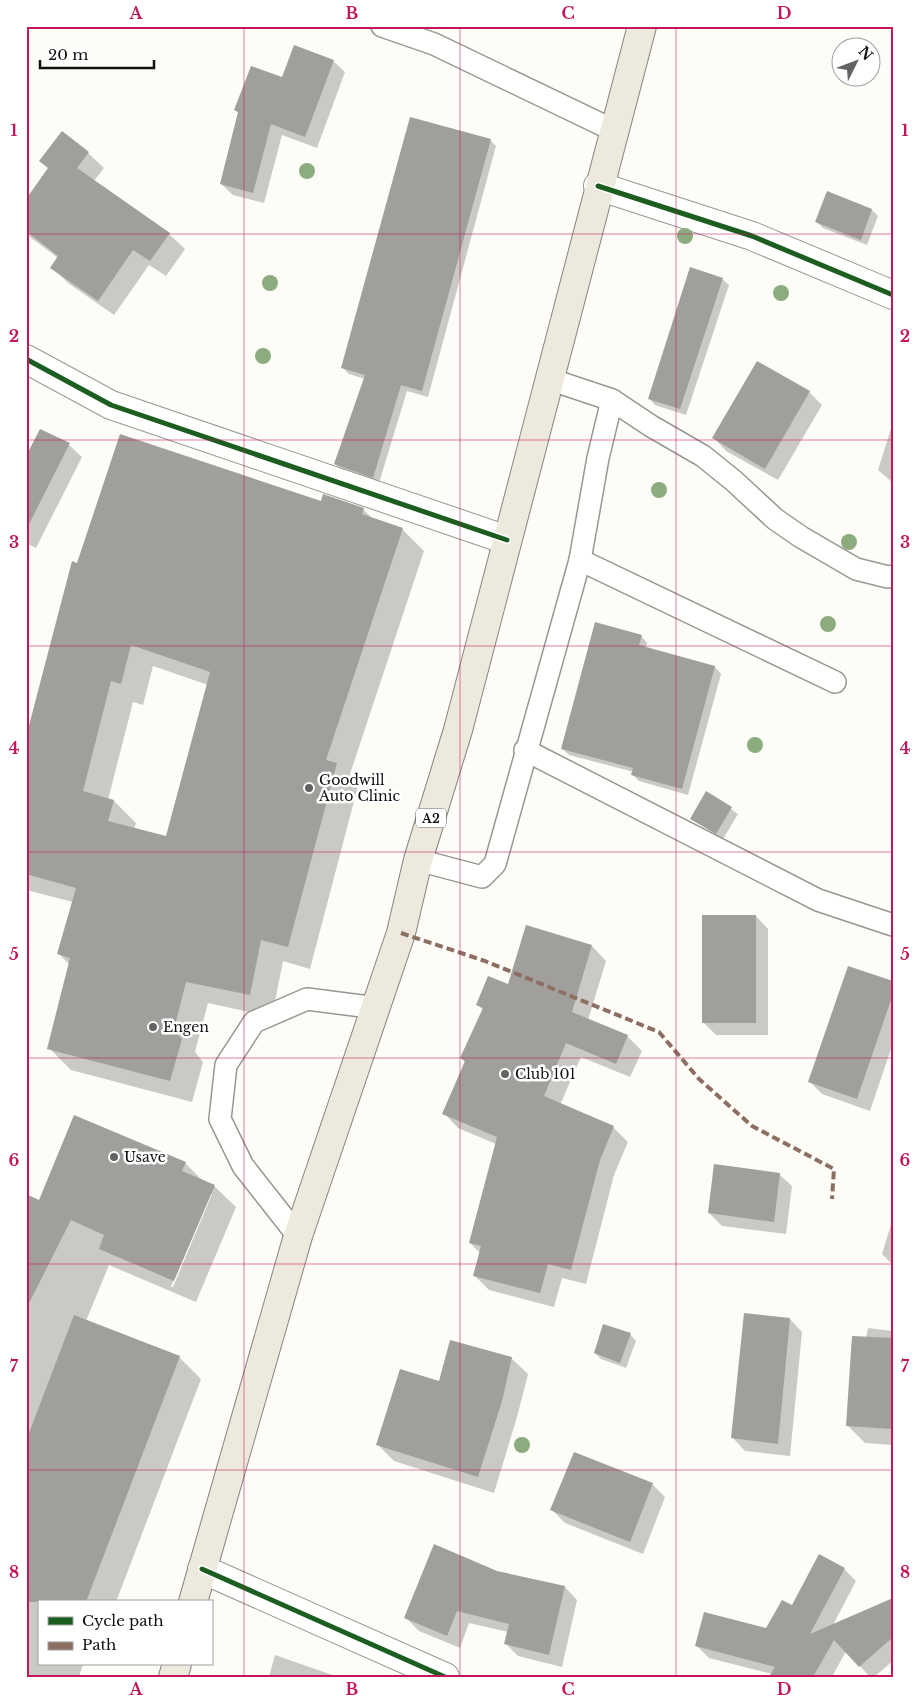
<svg xmlns="http://www.w3.org/2000/svg" width="919" height="1703" viewBox="0 0 919 1703" font-family="'Libre Baskerville',serif">
	<style>
		.shadow { fill: #0003; fill-rule: evenodd }
		.building { fill: #a19f9c; fill-rule: evenodd }
		.lines { fill: none; stroke-linecap: round; stroke-linejoin: round }
		.service-casing { stroke: #979795; stroke-width: 24 }
		.minor-casing { stroke: #979795; stroke-width: 30 }
		.primary-casing { stroke: #858482; stroke-width: 30 }
		.service { stroke: #fffffe; stroke-width: 21 }
		.minor { stroke: #fffffe; stroke-width: 28 }
		.primary { stroke: #ede9dc; stroke-width: 28 }
		.quiet { stroke: #8d6e63; stroke-width: 4; stroke-dasharray: 8 4; stroke-linecap: butt }
		.cycleway-casing { stroke: #fff; stroke-width: 8 }
		.cycleway { stroke: #1b5e20; stroke-width: 5 }
		.tree { fill: #8cac80 }
		.grid { fill: none; stroke: #c2185b; stroke-width: 1; stroke-opacity: 0.55 }
		.poi-dot { fill: #646362; stroke: #fff; stroke-width: 2 }
		.labels { text-anchor: middle; dominant-baseline: central; stroke-width: 5; stroke-linejoin: round; paint-order: stroke }
		.shield { fill: #fff; stroke: #585858; stroke-width: 1 }
		.shield-label { font-size: 12px; font-weight: bold; fill: #111 }
		.poi-label { font-size: 14px; fill: #111; stroke: #fff; text-anchor: start }
		.neatline { fill: none; stroke: #c2185b; stroke-width: 2 }
		.grid-label { font-size: 16px; text-anchor: middle; font-weight: bold; fill: #c2185b }
	</style>
	<rect width="100%" height="100%" fill="#fdfcf7"/>
	<g class="shadow">
		<polygon points="333,61 345,72 317,148 282,135 264,203 233,195 221,184 239,113 236,110 283,79"/>
		<polygon points="490,140 496,146 428,397 407,391 379,483 341,470 335,464 365,379 349,374 343,368"/>
		<polygon points="88,153 104,168 94,181 169,234 185,249 166,276 149,265 114,315 68,283 52,267 58,258 26,234 26,201"/>
		<polygon points="872,210 878,216 867,245 823,228 817,222"/>
		<polygon points="722,279 729,285 686,415 655,405 649,398"/>
		<polygon points="809,392 822,405 778,480 726,451 714,438"/>
		<polygon points="893,422 893,483 878,470"/>
		<polygon points="69,445 82,457 36,548 26,543 26,459"/>
		<path d="M322,502L363,509L374,520L402,529L424,551L349,777L358,786L310,969L283,961L272,1017L208,1003L195,1052L203,1062L192,1102L71,1070L49,1048L70,965L58,953L73,902L26,890V742L78,564ZM153,666L208,685L167,838L134,829L136,823L114,801L108,800L133,702L143,705Z"/>
		<polygon points="641,636 647,643 646,648 715,667 721,674 688,795 639,781 633,775 634,772 569,755 562,748"/>
		<polygon points="707,793 738,814 723,839 691,818"/>
		<polygon points="756,916 768,929 768,1035 716,1035 703,1022"/>
		<polygon points="527,926 592,946 606,961 588,1020 627,1036 642,1051 630,1077 581,1057 560,1105 613,1127 628,1142 614,1175 586,1284 562,1278 554,1307 489,1290 474,1275 480,1253 470,1243 496,1144 458,1128 444,1113 465,1062 461,1058 484,1011 478,1005 509,986"/>
		<polygon points="893,982 893,1043 870,1111 822,1094 810,1082"/>
		<path d="M185,1163L203,1181L214,1186L236,1207L196,1302L109,1265L86,1321L179,1357L201,1379L116,1602H39V1664H83L79,1677H26V1196L40,1201ZM209,1194H212L173,1287H171Z"/>
		<polygon points="779,1174 792,1186 786,1234 722,1226 709,1213"/>
		<polygon points="893,1218 893,1265 882,1254"/>
		<polygon points="790,1319 802,1332 790,1456 745,1451 733,1438"/>
		<polygon points="868,1328 893,1331 893,1445 865,1443 847,1425"/>
		<polygon points="630,1334 636,1341 626,1368 601,1359 595,1353"/>
		<polygon points="511,1358 528,1374 517,1417 494,1493 394,1461 378,1445 440,1383"/>
		<polygon points="652,1484 665,1497 643,1554 565,1523 552,1510"/>
		<polygon points="844,1569 856,1581 833,1625 893,1600 893,1661 874,1677 870,1677 846,1651 832,1677 771,1677 772,1674 709,1658 697,1646 767,1629 792,1607"/>
		<polygon points="497,1572 565,1587 577,1600 562,1667 518,1656 506,1644 508,1632 469,1623 460,1648 419,1631 406,1618"/>
		<polygon points="275,1655 338,1677 269,1677"/>
	</g>
	<g class="building">
		<polygon points="294,45 334,60 305,137 271,124 253,193 220,184 238,112 234,110 251,66 282,77"/>
		<polygon points="410,117 491,139 422,391 401,385 373,478 334,464 365,375 341,368"/>
		<polygon points="62,131 89,152 77,168 170,233 150,261 133,250 98,301 50,268 58,256 26,231 26,199 48,168 39,161"/>
		<polygon points="827,191 872,209 861,240 815,222"/>
		<polygon points="690,267 723,278 680,409 648,399"/>
		<polygon points="757,361 810,391 765,469 712,438"/>
		<polygon points="40,429 70,443 26,530 26,456"/>
		<path d="M120,434L321,501L323,494L364,508L362,514L403,528L326,760L337,763L288,947L261,940L250,995L186,982L174,1029L182,1039L170,1081L47,1049L70,958L57,954L76,888L26,874V737L72,561L77,563ZM131,645L210,672L166,836L108,821L114,800L83,791L111,681L121,684Z"/>
		<polygon points="595,622 642,635 639,645 715,666 682,789 631,775 633,768 561,749"/>
		<polygon points="706,791 732,807 716,834 690,819"/>
		<rect x="702" y="915" width="54" height="108"/>
		<polygon points="526,925 592,945 572,1012 628,1035 616,1064 566,1043 544,1096 614,1126 600,1160 571,1270 548,1264 540,1293 473,1276 481,1246 469,1243 497,1137 442,1114 465,1061 460,1058 483,1008 476,1005 488,976 508,984"/>
		<polygon points="848,966 893,981 893,994 857,1099 808,1082"/>
		<polygon points="74,1115 186,1162 182,1171 215,1185 174,1281 99,1249 104,1235 71,1220 26,1309 26,1194 39,1200"/>
		<polygon points="714,1164 780,1173 774,1222 708,1213"/>
		<polygon points="744,1313 790,1318 778,1444 731,1438"/>
		<polygon points="74,1315 180,1356 86,1602 26,1602 26,1441"/>
		<polygon points="603,1324 631,1333 620,1363 594,1353"/>
		<polygon points="852,1336 893,1338 893,1429 846,1426"/>
		<polygon points="450,1340 512,1357 502,1401 478,1477 376,1445 400,1369 439,1381"/>
		<polygon points="574,1452 653,1483 630,1542 550,1510"/>
		<polygon points="434,1544 497,1571 565,1586 549,1655 504,1644 509,1624 457,1611 447,1636 404,1618"/>
		<polygon points="819,1554 845,1568 810,1634 893,1598 893,1637 859,1667 834,1640 813,1677 769,1677 775,1667 695,1646 704,1612 766,1628 782,1600 792,1605"/>
	</g>
	<g class="lines">
		<g class="service-casing">
			<g id="service">
				<polyline points="382,26 434,44 613,130"/>
				<polyline points="612,400 651,426 703,456 734,481 775,519 801,537 856,569 888,577 893,576"/>
				<polyline points="580,560 835,682"/>
				<polyline points="525,750 818,900 893,925"/>
				<polyline points="418,860 482,877 495,864 580,560 598,458 612,400 549,379"/>
				<polyline points="298,1236 243,1166 220,1119 226,1065 254,1022 307,999 377,1008"/>
			</g>
		</g>
		<g class="minor-casing">
			<g id="minor">
				<polyline points="598,186 752,236 893,295"/>
				<polyline points="26,359 111,405 507,540"/>
				<polyline points="202,1569 445,1677"/>
			</g>
		</g>
		<g class="primary-casing">
			<g id="primary">
				<polyline points="193,1602 298,1236 401,933 418,860 458,730 642,26"/>
				<polyline points="173,1677 177,1664"/>
			</g>
		</g>
		<use href="#service" class="service"/>
		<use href="#minor" class="minor"/>
		<use href="#primary" class="primary"/>
		<polyline class="quiet" points="401,933 485,961 659,1032 699,1079 752,1126 834,1169 832,1199"/>
		<g class="cycleway-casing">
			<g id="cycleway">
				<polyline points="598,186 752,236 893,295"/>
				<polyline points="26,359 111,405 507,540"/>
				<polyline points="202,1569 445,1677"/>
			</g>
		</g>
		<use href="#cycleway" class="cycleway"/>
	</g>
	<g class="tree">
		<circle cx="307" cy="171" r="8"/>
		<circle cx="685" cy="236" r="8"/>
		<circle cx="270" cy="283" r="8"/>
		<circle cx="781" cy="293" r="8"/>
		<circle cx="263" cy="356" r="8"/>
		<circle cx="659" cy="490" r="8"/>
		<circle cx="849" cy="542" r="8"/>
		<circle cx="828" cy="624" r="8"/>
		<circle cx="755" cy="745" r="8"/>
		<circle cx="522" cy="1445" r="8"/>
	</g>
	<path class="grid" d="M244,26V1677M460,26V1677M676,26V1677M26,234H893M26,440H893M26,646H893M26,852H893M26,1058H893M26,1264H893M26,1470H893"/>
	<g class="poi-dot">
		<circle cx="309" cy="788" r="5"/>
		<circle cx="153" cy="1027" r="5"/>
		<circle cx="505" cy="1074" r="5"/>
		<circle cx="114" cy="1157" r="5"/>
	</g>
	<g class="labels">
		<rect class="shield" x="416" y="808.5" width="30" height="19" rx="4"/>
		<g class="shield-label">
			<text x="431" y="818">A2</text>
		</g>
		<g class="poi-label">
			<text x="319" y="780">Goodwill<tspan x="319" dy="16">Auto Clinic</tspan></text>
			<text x="163" y="1027">Engen</text>
			<text x="515" y="1074">Club 101</text>
			<text x="124" y="1157">Usave</text>
		</g>
	</g>
	<rect width="919" height="1703" fill="none" stroke="#ffffff" stroke-width="55"/>
	<rect x="38" y="1600" width="175" height="65" fill="#ffffff" stroke="#a0a0a0"/>
	<rect x="48" y="1617" width="25" height="8" fill="#1b5e20" stroke="#a0a0a0"/>
	<text x="82" y="1626" font-size="15" fill="#111111">Cycle path</text>
	<rect x="48" y="1642" width="25" height="8" fill="#8d6e63" stroke="#a0a0a0"/>
	<text x="82" y="1650" font-size="15" fill="#111111">Path</text>
	<g transform="translate(856 62) rotate(48)"><circle r="24" fill="#ffffff" stroke="#a0a0a0"/>
	<path d="M0-4L9 19L0 12L-9 19Z" fill="#646362"/>
	<text y="-8" font-size="14" font-weight="bold" text-anchor="middle" fill="#111111">N</text>
	</g>
	<path d="M40 60v8h114v-8" fill="none" stroke="#111111" stroke-width="2.5"/>
	<text x="48" y="60" font-size="15" fill="#111111" stroke="#ffffff" stroke-width="4" paint-order="stroke">20 m</text>
	<rect x="28" y="28" width="864" height="1648" class="neatline"/>
	<g class="grid-label">
		<text x="136" y="19">A</text>
		<text x="352" y="19">B</text>
		<text x="568" y="19">C</text>
		<text x="784" y="19">D</text>
		<text x="14" y="136">1</text>
		<text x="905" y="136">1</text>
		<text x="14" y="342">2</text>
		<text x="905" y="342">2</text>
		<text x="14" y="548">3</text>
		<text x="905" y="548">3</text>
		<text x="14" y="754">4</text>
		<text x="905" y="754">4</text>
		<text x="14" y="960">5</text>
		<text x="905" y="960">5</text>
		<text x="14" y="1166">6</text>
		<text x="905" y="1166">6</text>
		<text x="14" y="1372">7</text>
		<text x="905" y="1372">7</text>
		<text x="14" y="1578">8</text>
		<text x="905" y="1578">8</text>
		<text x="136" y="1695">A</text>
		<text x="352" y="1695">B</text>
		<text x="568" y="1695">C</text>
		<text x="784" y="1695">D</text>
	</g>
</svg>
